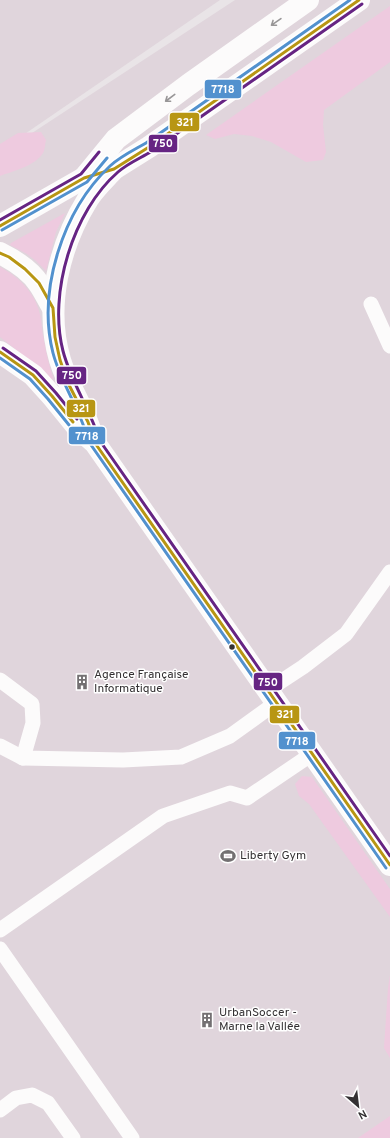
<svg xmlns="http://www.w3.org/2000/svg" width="390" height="1138" viewBox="0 0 390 1138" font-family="Overpass,sans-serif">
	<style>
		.built { fill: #e0d5dc }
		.green { fill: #eecadf }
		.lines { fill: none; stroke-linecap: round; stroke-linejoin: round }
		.service { stroke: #fcfbfb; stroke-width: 15 }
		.tertiary { stroke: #fcfbfb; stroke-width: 22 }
		.secondary { stroke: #fcfbfb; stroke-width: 22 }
		.bus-1-casing { stroke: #fff; stroke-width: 6 }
		.bus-2-casing { stroke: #fff; stroke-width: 6 }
		.bus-3-casing { stroke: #fff; stroke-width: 6 }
		.bus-1 { stroke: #b89613; stroke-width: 3 }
		.bus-2 { stroke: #5291ce; stroke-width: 3 }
		.bus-3 { stroke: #662483; stroke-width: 3 }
		.oneway { stroke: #989697 }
		.bus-dot { fill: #343133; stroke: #fff; stroke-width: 1.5 }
		.labels { text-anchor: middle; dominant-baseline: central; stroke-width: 3; stroke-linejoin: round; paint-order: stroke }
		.poi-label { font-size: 12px; fill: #343133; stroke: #fff; text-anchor: start }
		.line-badge { stroke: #fff; stroke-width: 1.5 }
		.badge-label { font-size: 11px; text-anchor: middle; font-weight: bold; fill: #fff }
	</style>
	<rect width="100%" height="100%" fill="#e9e4e7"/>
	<g class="built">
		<polygon points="0,0 220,0 0,151"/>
		<polygon points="235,0 390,0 390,1138 0,1138 0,154"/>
	</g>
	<g class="green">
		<polygon points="390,6 390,62 324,110 323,125 326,152 323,160 306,162 271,142 252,136 234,134 215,139 206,135"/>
		<path d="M41,132L46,140C45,144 45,150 43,153C35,166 13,171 0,176V144L18,133Z"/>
		<polygon points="65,213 56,232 46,271 36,261 27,254 10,245 11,243"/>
		<path d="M0,267C21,278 37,295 41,319C42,326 42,333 44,340C46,353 49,365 53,377V379L51,380L20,353L0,337Z"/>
		<polygon points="302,776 312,777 390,889 390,917 309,804 299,796 295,784"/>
		<polygon points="390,975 390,1058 384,1048 388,988"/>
		<polygon points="390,1116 390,1138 358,1138"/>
	</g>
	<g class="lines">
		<g class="service">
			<polyline points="371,304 390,346"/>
			<polyline points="0,680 32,704 33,723 23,758"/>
			<polyline points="268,690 303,667 346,634 390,572"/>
			<polyline points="0,746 23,758 123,760 181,757 230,736 277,702"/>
			<polyline points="0,930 163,816 230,793 247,798 312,754"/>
			<polyline points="0,949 132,1138"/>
			<polyline points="0,1110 16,1098 32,1095 48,1103 73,1138"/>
		</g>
		<g class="tertiary">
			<path d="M0,253C14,260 30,270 39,284C44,291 48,300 53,308"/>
			<polyline points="0,352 33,375 52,396 78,428 95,443 390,865"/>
			<path d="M92,436C85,409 68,387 60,360C44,306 59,246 88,199C95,188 105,179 114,169"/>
		</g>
		<g class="secondary">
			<polyline points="84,178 116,139 188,85 308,0"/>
			<polyline points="0,226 84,178 114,169 149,147 359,0"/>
		</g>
		<g class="bus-1-casing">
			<g id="bus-1">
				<polyline points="0,226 84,178 114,169 149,147 359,0"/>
				<polyline points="0,253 9,257 25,269 39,283 53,308 55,337 60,360 68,383 88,422 95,443 390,865"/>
				<polyline points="0,352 33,375 52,396 73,422"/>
			</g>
		</g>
		<g class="bus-2-casing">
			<g id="bus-2">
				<path d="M350,0L146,143C134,150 121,156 110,166C63,210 37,290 53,353C59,376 71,395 80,417C84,426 87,436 91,445L386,868"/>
				<polyline points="2,230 87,182 107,158"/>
				<polyline points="0,358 30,379 48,399 69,425"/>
			</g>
		</g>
		<g class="bus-3-casing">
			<g id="bus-3">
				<path d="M362,4L152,151C141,158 128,163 118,172C73,211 48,293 63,351C71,382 90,409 100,441L390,856"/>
				<polyline points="0,220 81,174 99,152"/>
				<polyline points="3,348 36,371 56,393 77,419"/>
			</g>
		</g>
		<use href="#bus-1" class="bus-1"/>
		<use href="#bus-2" class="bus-2"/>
		<use href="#bus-3" class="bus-3"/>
	</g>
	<defs><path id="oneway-shaft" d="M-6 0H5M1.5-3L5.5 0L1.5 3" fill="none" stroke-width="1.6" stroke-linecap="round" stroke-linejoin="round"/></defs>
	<g class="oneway">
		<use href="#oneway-shaft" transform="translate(276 22) rotate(145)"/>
		<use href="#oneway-shaft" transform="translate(170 98) rotate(143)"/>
	</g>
	<defs>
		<g id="building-bare" transform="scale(1.2)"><path d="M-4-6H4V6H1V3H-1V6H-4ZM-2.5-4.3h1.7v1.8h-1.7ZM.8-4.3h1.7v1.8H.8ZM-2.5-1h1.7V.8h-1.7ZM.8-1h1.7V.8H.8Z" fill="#737072" stroke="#fff" stroke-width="2.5" paint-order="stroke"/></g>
		<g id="stadium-bare" transform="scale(1.2)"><path d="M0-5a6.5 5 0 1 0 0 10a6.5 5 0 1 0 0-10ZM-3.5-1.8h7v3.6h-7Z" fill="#737072" stroke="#fff" stroke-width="2.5" paint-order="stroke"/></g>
	</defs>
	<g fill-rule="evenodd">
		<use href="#building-bare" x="82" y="682"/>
		<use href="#stadium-bare" x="228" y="856"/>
		<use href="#building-bare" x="207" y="1020"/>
	</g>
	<circle class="bus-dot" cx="232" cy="647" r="3.5"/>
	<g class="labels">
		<g class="poi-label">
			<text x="94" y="675">Agence Française<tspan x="94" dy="14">Informatique</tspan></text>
			<text x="240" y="856">Liberty Gym</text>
			<text x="219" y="1013">UrbanSoccer -<tspan x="219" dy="14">Marne la Vallée</tspan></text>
		</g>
	</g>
	<g class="line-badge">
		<rect x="204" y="79" width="38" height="20" rx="4" fill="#5291ce"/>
		<rect x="169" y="112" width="31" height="20" rx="4" fill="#b89613"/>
		<rect x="148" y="134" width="30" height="19" rx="4" fill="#662483"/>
		<rect x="56" y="366" width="31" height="19" rx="4" fill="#662483"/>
		<rect x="66" y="399" width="30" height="19" rx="4" fill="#b89613"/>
		<rect x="68" y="426" width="38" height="19" rx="4" fill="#5291ce"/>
		<rect x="253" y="672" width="30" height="19" rx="4" fill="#662483"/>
		<rect x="269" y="705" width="31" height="19" rx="4" fill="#b89613"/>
		<rect x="278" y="731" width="38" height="19" rx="4" fill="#5291ce"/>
	</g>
	<g class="badge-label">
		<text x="223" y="93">7718</text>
		<text x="185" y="126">321</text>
		<text x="163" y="147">750</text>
		<text x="72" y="379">750</text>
		<text x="81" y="412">321</text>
		<text x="87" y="440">7718</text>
		<text x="268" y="686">750</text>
		<text x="285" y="718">321</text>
		<text x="297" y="745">7718</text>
	</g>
	<g transform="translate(358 1106) rotate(152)" stroke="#ffffff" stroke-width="3" paint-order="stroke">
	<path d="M0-3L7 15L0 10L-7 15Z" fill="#343133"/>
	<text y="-6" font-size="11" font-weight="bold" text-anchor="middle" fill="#343133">N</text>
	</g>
</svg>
